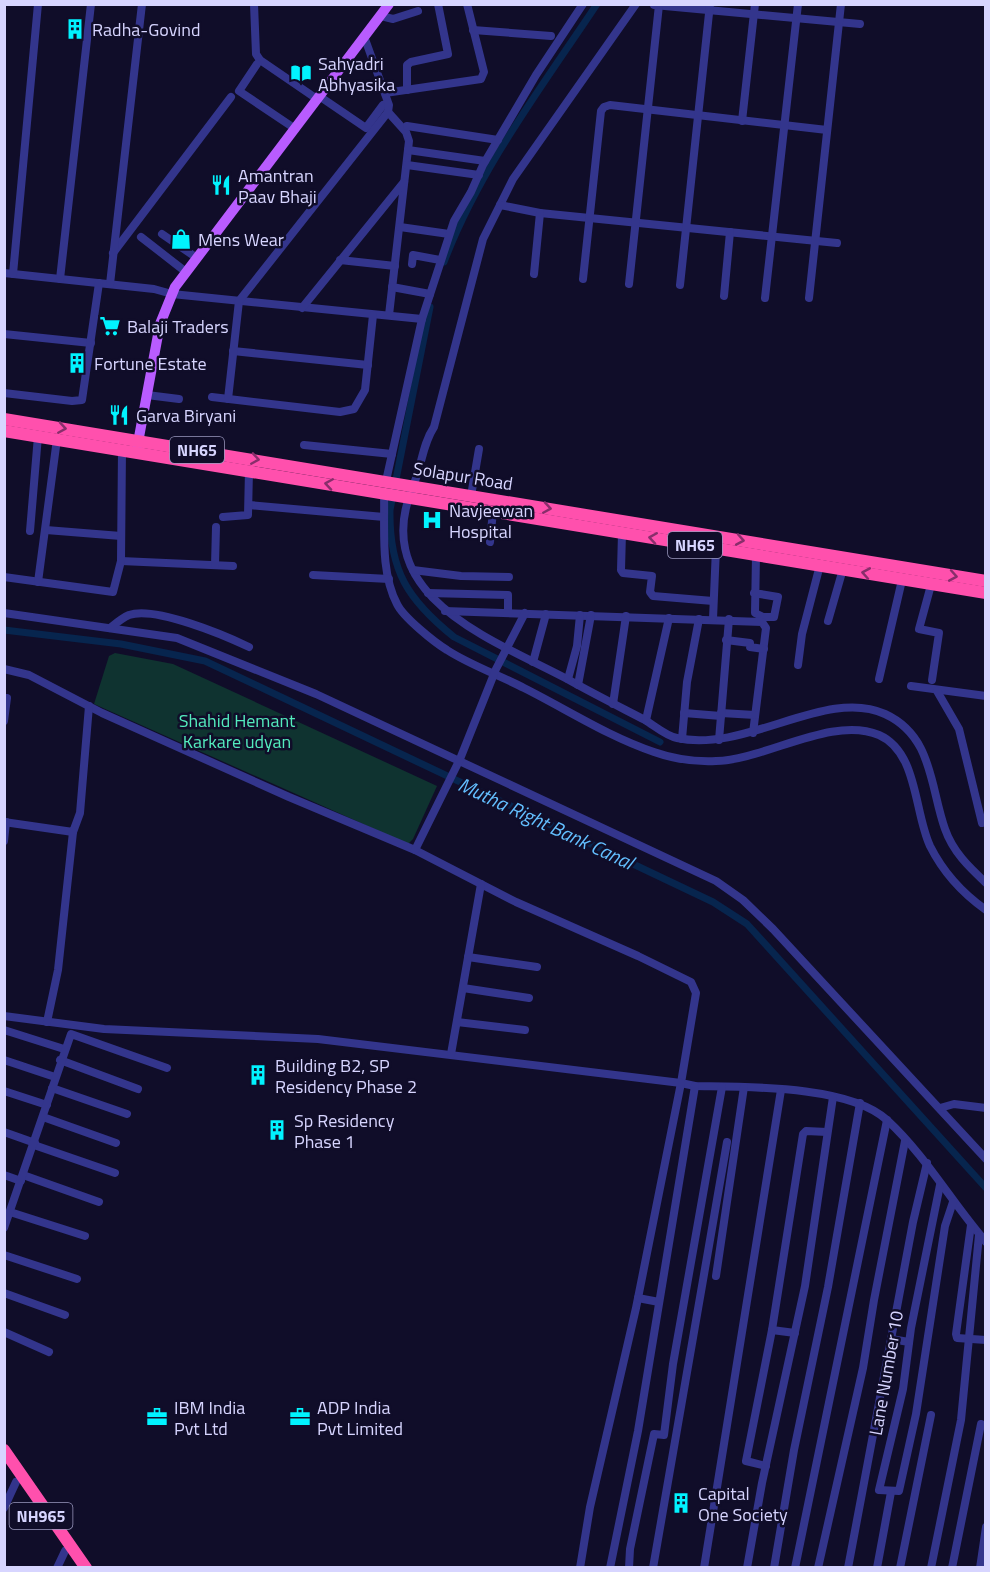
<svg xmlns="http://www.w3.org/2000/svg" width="990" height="1572" viewBox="0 0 990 1572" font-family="'Titillium Web',sans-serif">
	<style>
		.green { fill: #0f3330 }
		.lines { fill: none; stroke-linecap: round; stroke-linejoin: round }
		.canal { stroke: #07254e; stroke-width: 7 }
		.minor { stroke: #33358c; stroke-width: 8 }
		.major { stroke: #b95cff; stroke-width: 10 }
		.highway { stroke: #ff50ad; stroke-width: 12 }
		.oneway { stroke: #882e6b }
		.labels { text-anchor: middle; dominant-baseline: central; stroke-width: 5; stroke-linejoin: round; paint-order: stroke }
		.shield { fill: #100d29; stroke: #9b99bf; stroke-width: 1.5 }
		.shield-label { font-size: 16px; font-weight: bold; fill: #d7d5ff }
		.poi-label { font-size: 18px; fill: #d7d5ff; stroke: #100d29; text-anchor: start }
		.street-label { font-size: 18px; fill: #d7d5ff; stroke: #100d29 }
		.park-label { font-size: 18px; fill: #54ecbe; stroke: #100d29 }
		.water-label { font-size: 20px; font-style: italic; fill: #63bfff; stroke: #100d29 }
	</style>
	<rect width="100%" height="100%" fill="#100d29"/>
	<polygon class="green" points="115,653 173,664 437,786 413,839 408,844 94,704 109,656"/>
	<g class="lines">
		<g class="canal">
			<path d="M444,262C480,168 541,88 597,4"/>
			<path d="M430,307L390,510C389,571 408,600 454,637L660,742"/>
			<polyline points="4,630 121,644 205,661 713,902 747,924 986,1188"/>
		</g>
		<g class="minor">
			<polyline points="254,4 256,54 260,60 317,99"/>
			<path d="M636,4L513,179L483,239L434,427C422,445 422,466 413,486C367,597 494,640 569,680C594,694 620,707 645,720C655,726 666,736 677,738C747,753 826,687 885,714C933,736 930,787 945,829C953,852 969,867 986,883"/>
			<polyline points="654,5 860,24"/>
			<polyline points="381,16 393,19 418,11"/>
			<polyline points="473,30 551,36"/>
			<polyline points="257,64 239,91 294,128"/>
			<polyline points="407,90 407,65 411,62 448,54 438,4"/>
			<polyline points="385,93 481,79 484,72 467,4"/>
			<polyline points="319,96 366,128 383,105"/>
			<polyline points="388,112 406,132 409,141 389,315"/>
			<polyline points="742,121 755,4"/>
			<polyline points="407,126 498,140"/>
			<polyline points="408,150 485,161"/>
			<polyline points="407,165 479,175"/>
			<polyline points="500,205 540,213 837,243"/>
			<polyline points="400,227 449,234"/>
			<polyline points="162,234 197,258"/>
			<polyline points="141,237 186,272"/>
			<polyline points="113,253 231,97"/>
			<polyline points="340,260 395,266"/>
			<polyline points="412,264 413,255 440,260"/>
			<polyline points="4,273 154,289 172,294 422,319"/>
			<polyline points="13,274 38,4"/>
			<polyline points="534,274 540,213"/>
			<polyline points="60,279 91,4"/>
			<polyline points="583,279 601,111 604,107 610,105 827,130"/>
			<polyline points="110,284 142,4"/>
			<polyline points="629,284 659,5"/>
			<polyline points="680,285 710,4"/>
			<polyline points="392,287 430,294"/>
			<polyline points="724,296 730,232"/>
			<polyline points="765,298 798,4"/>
			<polyline points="809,298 841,4"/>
			<polyline points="302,308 404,182"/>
			<polyline points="4,334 91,343"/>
			<polyline points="233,351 368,365"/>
			<polyline points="4,393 72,401 82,400 99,283"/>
			<polyline points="147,395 179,399"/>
			<polyline points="212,397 340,412 354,409 365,390 373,315"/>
			<polyline points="228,399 239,301 388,112 389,105 365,39"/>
			<polyline points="304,445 392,454"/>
			<polyline points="386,481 422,319 454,221 471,192 483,165 536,75 583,4"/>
			<path d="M384,493C385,528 380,572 397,604C403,617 434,642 447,650C470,665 499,675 524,688C566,709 609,737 654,752C674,759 694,762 716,761C765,760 832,715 879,735C918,752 914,812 930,846C943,872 962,893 986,910"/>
			<polyline points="471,496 479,449"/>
			<polyline points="249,505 384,517"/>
			<polyline points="223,517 248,515 249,470"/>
			<polyline points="46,530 121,536"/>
			<polyline points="30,531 38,436"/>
			<polyline points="622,533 621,570 623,573 652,576 650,592 653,596 713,601"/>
			<polyline points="490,542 493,511"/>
			<polyline points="121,561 233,566"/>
			<polyline points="215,565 216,527"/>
			<polyline points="413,570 461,576 509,577"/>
			<polyline points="313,575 389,579"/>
			<polyline points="4,577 113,592 121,561 122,449"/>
			<polyline points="38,582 57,439"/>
			<polyline points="931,585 919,629 939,633 932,680"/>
			<polyline points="428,593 508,595 508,613"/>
			<polyline points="754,593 778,597 774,617 763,617 755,613 756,555"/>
			<polyline points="445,611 762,622 766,628 753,733"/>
			<polyline points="4,613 177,638 316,694 716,881 743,900 773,929 986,1159"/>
			<polyline points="713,619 716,548"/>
			<polyline points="828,621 843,569"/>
			<path d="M110,628C115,624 122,618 129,615C155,606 224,635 249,647"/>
			<polyline points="726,640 750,643 750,647 764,649"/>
			<polyline points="533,662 546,614"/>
			<polyline points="798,665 802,634 820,565"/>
			<path d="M4,669L29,675L102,713L289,797L415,850L516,902L638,956L691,982L696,993L681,1083L695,1086C746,1087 849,1085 887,1120C926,1156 952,1203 986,1242"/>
			<polyline points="568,679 577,646 580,615"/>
			<polyline points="879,679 902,580"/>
			<polyline points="578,685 591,615"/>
			<polyline points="911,686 986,696"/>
			<polyline points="937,691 959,729 982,823"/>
			<polyline points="613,704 626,616"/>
			<polyline points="684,713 721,716"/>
			<polyline points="721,713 755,715"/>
			<polyline points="646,720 669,618"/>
			<polyline points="4,721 7,698"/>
			<polyline points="682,739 687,682 699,619"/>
			<polyline points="719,740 729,619"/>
			<polyline points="4,822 73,832 80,813 89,706"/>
			<polyline points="4,841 6,822"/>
			<polyline points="415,850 460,759 496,669 525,613"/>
			<polyline points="468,957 537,967"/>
			<polyline points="463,988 529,998"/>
			<polyline points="4,1016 104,1029 318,1039 681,1083 636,1308 590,1507 580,1568"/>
			<polyline points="47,1022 58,970 73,832"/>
			<polyline points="457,1022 525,1030"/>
			<polyline points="4,1030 64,1049"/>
			<polyline points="451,1054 481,884"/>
			<polyline points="4,1060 55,1077"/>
			<polyline points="60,1060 138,1089"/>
			<polyline points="52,1088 127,1114"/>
			<polyline points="4,1091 47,1105"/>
			<polyline points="940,1108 954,1104 986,1108"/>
			<polyline points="43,1117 116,1143"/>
			<polyline points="4,1132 35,1143"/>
			<polyline points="34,1145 115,1173"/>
			<polyline points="4,1175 21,1181"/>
			<polyline points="23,1175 99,1202"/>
			<polyline points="940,1185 911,1328 903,1389 879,1490 899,1491 916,1414 945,1226 953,1202"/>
			<polyline points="10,1212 85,1236"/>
			<polyline points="971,1225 956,1334 957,1338 986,1340"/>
			<polyline points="4,1228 71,1034 167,1068"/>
			<polyline points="4,1255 77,1279"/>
			<polyline points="716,1276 744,1087"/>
			<polyline points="4,1293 65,1315"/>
			<polyline points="638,1298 659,1302"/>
			<polyline points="772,1330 795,1333"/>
			<polyline points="4,1332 49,1352"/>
			<polyline points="891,1339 909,1342"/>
			<polyline points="766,1466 746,1461 772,1330 803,1134 806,1131 827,1132"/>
			<polyline points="4,1508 16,1482"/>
			<polyline points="57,1568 65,1551"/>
			<polyline points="610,1568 638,1431 695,1086"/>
			<polyline points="629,1568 630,1549 654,1434 664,1435 673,1364 722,1087"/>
			<polyline points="653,1568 727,1142"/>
			<polyline points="704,1568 781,1090"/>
			<polyline points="747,1568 762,1483 805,1286 833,1097"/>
			<polyline points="774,1568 794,1450 828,1287 860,1103"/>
			<polyline points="795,1568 887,1120"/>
			<polyline points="818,1568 863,1368 874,1300 905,1141"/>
			<polyline points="848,1568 913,1222 927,1163"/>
			<polyline points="877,1568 891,1492"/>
			<polyline points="900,1568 931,1415"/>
			<polyline points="931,1568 961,1420 979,1235"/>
			<polyline points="952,1568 981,1424"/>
			<polyline points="980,1568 986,1527"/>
		</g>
		<polyline class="major" points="137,448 160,324 175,287 389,4"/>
		<g class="highway">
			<polyline points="4,419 986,581"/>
			<polyline points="4,431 986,593"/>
			<polyline points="4,1450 86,1568"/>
		</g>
	</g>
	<defs><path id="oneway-chevron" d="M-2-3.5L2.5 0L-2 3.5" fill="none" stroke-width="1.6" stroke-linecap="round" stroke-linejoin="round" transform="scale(1.5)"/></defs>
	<g class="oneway">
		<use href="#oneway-chevron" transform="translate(62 428) rotate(9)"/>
		<use href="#oneway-chevron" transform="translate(255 459) rotate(9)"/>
		<use href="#oneway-chevron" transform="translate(329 484) rotate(-171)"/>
		<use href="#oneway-chevron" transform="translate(547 508) rotate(9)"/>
		<use href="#oneway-chevron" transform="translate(653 538) rotate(-171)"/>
		<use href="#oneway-chevron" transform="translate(740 540) rotate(10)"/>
		<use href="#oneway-chevron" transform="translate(866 573) rotate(-170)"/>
		<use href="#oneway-chevron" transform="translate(953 576) rotate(10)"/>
	</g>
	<defs>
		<g id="building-bare" transform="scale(1.62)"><path d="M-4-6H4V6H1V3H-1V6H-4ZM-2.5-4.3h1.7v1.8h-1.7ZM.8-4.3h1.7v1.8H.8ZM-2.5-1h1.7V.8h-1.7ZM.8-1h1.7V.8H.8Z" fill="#01f3ff" stroke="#100d29" stroke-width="2.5" paint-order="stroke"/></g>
		<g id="library-bare" transform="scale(1.62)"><path d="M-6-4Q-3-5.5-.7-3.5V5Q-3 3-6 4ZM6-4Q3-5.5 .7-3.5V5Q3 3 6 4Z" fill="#01f3ff" stroke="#100d29" stroke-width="2.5" paint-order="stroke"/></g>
		<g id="restaurant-bare" transform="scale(1.62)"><path d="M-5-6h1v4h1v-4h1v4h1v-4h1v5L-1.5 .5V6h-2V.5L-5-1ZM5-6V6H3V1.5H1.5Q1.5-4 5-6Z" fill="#01f3ff" stroke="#100d29" stroke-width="2.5" paint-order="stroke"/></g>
		<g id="shop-bare" transform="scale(1.62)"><path d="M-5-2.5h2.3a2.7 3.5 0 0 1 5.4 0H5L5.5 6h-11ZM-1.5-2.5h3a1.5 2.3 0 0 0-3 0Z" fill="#01f3ff" stroke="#100d29" stroke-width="2.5" paint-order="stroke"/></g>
		<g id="supermarket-bare" transform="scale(1.62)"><path d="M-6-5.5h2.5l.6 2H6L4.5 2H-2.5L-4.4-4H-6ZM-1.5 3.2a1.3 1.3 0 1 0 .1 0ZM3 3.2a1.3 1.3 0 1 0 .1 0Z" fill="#01f3ff" stroke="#100d29" stroke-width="2.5" paint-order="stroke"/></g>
		<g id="hospital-bare" transform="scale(1.62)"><path d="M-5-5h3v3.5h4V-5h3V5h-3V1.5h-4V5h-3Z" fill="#01f3ff" stroke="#100d29" stroke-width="2.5" paint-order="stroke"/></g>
		<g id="office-bare" transform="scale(1.62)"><path d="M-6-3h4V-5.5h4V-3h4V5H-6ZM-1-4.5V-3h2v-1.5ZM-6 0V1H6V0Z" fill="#01f3ff" stroke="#100d29" stroke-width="2.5" paint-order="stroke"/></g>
	</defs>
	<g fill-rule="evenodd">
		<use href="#building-bare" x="75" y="29"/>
		<use href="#library-bare" x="301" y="73"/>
		<use href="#restaurant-bare" x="221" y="185"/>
		<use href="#shop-bare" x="181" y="239"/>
		<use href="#supermarket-bare" x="110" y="326"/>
		<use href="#building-bare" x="77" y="363"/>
		<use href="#restaurant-bare" x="119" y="415"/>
		<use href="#hospital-bare" x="432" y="520"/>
		<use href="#building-bare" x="258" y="1075"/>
		<use href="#building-bare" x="277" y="1130"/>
		<use href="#office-bare" x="157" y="1417"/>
		<use href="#office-bare" x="300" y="1417"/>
		<use href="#building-bare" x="681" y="1503"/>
	</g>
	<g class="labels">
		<g class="shield">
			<rect x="170" y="437" width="54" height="26" rx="4.5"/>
			<rect x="668" y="532" width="54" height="26" rx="4.5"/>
			<rect x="9.5" y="1503" width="63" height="26" rx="4.5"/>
		</g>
		<g class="shield-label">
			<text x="197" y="450">NH65</text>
			<text x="695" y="545">NH65</text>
			<text x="41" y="1516">NH965</text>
		</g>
		<g class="poi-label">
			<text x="92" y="29">Radha-Govind</text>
			<text x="318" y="63">Sahyadri<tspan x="318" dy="21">Abhyasika</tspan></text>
			<text x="238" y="175">Amantran<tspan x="238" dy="21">Paav Bhaji</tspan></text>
			<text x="198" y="239">Mens Wear</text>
			<text x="127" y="326">Balaji Traders</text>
			<text x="94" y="363">Fortune Estate</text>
			<text x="136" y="415">Garva Biryani</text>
			<text x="449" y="510">Navjeewan<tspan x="449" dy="21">Hospital</tspan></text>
			<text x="275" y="1065">Building B2, SP<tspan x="275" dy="21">Residency Phase 2</tspan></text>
			<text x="294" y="1120">Sp Residency<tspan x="294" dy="21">Phase 1</tspan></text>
			<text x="174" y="1407">IBM India<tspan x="174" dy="21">Pvt Ltd</tspan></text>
			<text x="317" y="1407">ADP India<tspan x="317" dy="21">Pvt Limited</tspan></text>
			<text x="698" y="1493">Capital<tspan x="698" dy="21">One Society</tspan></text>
		</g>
		<g class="street-label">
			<text transform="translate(463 476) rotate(9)">Solapur Road</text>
			<text transform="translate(886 1373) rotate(-80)">Lane Number 10</text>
		</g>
		<g class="park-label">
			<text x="237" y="720">Shahid Hemant<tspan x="237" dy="21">Karkare udyan</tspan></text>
		</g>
		<g class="water-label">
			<text transform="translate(546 823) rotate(25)">Mutha Right Bank Canal</text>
		</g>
	</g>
	<rect width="990" height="1572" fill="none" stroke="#d7d5ff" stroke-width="12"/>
</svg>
